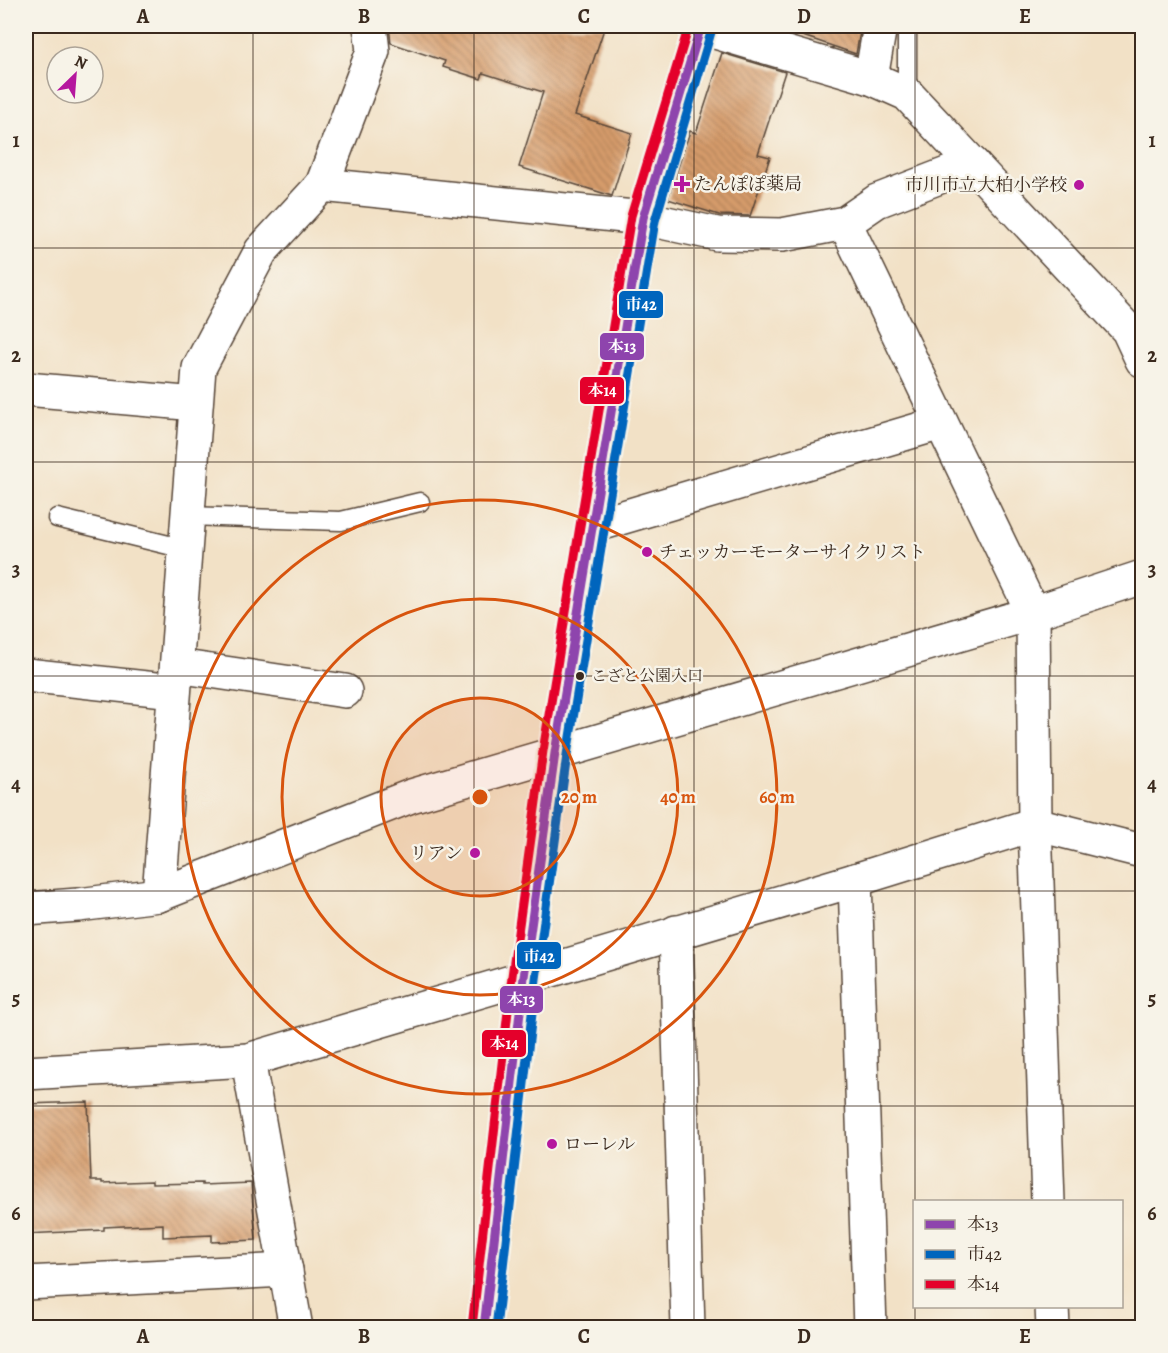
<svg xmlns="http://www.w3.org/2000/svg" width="1168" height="1353" viewBox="0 0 1168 1353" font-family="Alegreya,'Noto Serif JP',serif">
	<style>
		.building { fill: url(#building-back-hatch) }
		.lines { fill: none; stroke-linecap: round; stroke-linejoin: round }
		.service-casing { stroke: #564537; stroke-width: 21 }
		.minor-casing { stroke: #564537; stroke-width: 36 }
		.tertiary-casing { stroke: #564537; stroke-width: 36 }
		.service { stroke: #fff; stroke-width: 18 }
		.minor { stroke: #fff; stroke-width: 33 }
		.tertiary { stroke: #fff; stroke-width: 33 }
		.bus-1-casing { stroke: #f7f3e8; stroke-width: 14 }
		.bus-2-casing { stroke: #f7f3e8; stroke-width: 14 }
		.bus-3-casing { stroke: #f7f3e8; stroke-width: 14 }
		.bus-1 { stroke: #8e44ad; stroke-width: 9 }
		.bus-2 { stroke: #0065bd; stroke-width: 9 }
		.bus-3 { stroke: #e4002b; stroke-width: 9 }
		.grid { fill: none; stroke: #3b2a1e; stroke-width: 1.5; stroke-opacity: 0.55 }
		.ring { fill: none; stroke: #d7540e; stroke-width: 3 }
		.poi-dot { fill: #b5179e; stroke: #f7f3e8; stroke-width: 2 }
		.bus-dot { fill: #3b2a1e; stroke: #f7f3e8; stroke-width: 2 }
		.labels { text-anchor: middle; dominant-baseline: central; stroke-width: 5; stroke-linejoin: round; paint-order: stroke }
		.bus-label { font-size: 16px; fill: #3b2a1e; stroke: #f7f3e8; text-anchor: start }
		.poi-label { font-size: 18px; fill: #3b2a1e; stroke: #f7f3e8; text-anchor: start }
		.centre { fill: #d7540e; stroke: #f7f3e8; stroke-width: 3 }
		.ring-label { font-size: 18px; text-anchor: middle; font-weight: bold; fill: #d7540e; stroke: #f7f3e8; stroke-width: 5; stroke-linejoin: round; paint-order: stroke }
		.line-badge { stroke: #f7f3e8; stroke-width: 2 }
		.badge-label { font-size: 16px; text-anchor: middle; font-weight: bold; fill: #fff }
		.neatline { fill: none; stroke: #3b2a1e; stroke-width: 2 }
		.grid-label { font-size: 20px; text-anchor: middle; font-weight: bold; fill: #3b2a1e }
	</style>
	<defs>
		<pattern id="building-back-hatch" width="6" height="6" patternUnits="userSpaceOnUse" patternTransform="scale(1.5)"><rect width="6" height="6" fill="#d59b6b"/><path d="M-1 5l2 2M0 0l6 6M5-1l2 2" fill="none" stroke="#ae7f57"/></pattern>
	</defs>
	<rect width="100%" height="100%" fill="#f7f3e8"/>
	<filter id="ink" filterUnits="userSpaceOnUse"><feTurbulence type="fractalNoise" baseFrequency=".0167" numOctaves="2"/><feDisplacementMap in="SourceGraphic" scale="12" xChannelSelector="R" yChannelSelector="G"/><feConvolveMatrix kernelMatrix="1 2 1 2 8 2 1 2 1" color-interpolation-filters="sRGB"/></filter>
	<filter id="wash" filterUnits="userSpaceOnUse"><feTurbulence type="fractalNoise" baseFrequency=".008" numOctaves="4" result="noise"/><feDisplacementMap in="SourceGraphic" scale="24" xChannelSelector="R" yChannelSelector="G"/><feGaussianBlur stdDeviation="1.35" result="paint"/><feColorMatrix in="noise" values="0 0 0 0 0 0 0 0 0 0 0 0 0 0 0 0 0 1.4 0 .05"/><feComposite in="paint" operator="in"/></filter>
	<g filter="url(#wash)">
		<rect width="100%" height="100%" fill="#f2e1c6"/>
		<g id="blocks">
			<g class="building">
				<polygon points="389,26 605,26 575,115 632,133 612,196 519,167 543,92 483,73 481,79 443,67 445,61 391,43"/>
				<polygon points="759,26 861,26 856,54 797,34 796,36"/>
				<polygon points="722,53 785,72 758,154 770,157 750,216 719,215 668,199 690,131 696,133"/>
				<polygon points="88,1102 91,1181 102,1181 102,1183 152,1181 152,1184 202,1183 202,1185 251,1183 256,1240 212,1242 212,1235 163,1237 163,1224 104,1227 104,1230 26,1234 26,1104"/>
			</g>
		</g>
	</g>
	<g filter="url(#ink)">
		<use href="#blocks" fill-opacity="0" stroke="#564537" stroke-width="1.5"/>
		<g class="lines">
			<g class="service-casing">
				<g id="service">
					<polyline points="907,26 907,94"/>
					<polyline points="188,516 341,521 420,502"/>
					<polyline points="57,518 185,549"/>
				</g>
			</g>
			<g class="minor-casing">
				<g id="minor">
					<polyline points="695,26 871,78 907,94 1128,330 1142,360"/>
					<polyline points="871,78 880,26"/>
					<polyline points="973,164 877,201 845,223 782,235 717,234 643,218 322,185 261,251 199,368 159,895 411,796 1033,613 1142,577"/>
					<polyline points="322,185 373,51 370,26"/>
					<polyline points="845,223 1033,613 1035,824 1048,1202"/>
					<polyline points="26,389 196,404"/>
					<polyline points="593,526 941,423"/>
					<polyline points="177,666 345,691"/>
					<polyline points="26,675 174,691"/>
					<polyline points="855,880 870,1328"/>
					<polyline points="26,909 78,905 159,895"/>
					<polyline points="676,932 688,1328"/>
					<polyline points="248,1060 296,1328"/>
					<polyline points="26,1073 248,1060 855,880 1035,824 1142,851"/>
					<polyline points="26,1283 286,1270"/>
					<polyline points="1052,1306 1053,1328"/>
				</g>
			</g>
			<g class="tertiary-casing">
				<polyline id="tertiary" points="484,1328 524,977 555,753 643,218 701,26"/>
			</g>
			<use href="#service" class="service"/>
			<use href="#minor" class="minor"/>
			<use href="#tertiary" class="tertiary"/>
			<g class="bus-1-casing">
				<polyline id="bus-1" points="484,1328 524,977 555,753 643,218 701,26"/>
			</g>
			<g class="bus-2-casing">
				<polyline id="bus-2" points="496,1328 536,979 567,755 655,221 712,29"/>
			</g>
			<g class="bus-3-casing">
				<polyline id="bus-3" points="472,1327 512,976 543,751 631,216 689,26"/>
			</g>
			<use href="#bus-1" class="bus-1"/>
			<use href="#bus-2" class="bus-2"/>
			<use href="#bus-3" class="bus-3"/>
		</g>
	</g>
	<path class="grid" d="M253,26V1328M474,26V1328M694,26V1328M915,26V1202M26,248H1142M26,462H1142M26,676H1142M26,891H1142M26,1106H1142M915,1306V1328"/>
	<circle cx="480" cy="797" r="99" fill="#d7540e" fill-opacity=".12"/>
	<g class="ring">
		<circle cx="480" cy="797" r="99"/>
		<circle cx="480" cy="797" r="198"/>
		<circle cx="480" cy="797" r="297"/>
	</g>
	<g class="poi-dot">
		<path d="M679 175h6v6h6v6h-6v6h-6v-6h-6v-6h6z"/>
		<circle cx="1079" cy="185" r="6"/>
		<circle cx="647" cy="552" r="6"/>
		<circle cx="475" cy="853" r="6"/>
		<circle cx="552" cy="1144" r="6"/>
	</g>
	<circle class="bus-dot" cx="580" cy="676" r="5"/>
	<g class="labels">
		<g class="bus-label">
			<text x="591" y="676">こざと公園入口</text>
		</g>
		<g class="poi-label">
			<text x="694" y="184">たんぽぽ薬局</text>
			<text x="1067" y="185" text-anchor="end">市川市立大柏小学校</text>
			<text x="659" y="552">チェッカーモーターサイクリスト</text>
			<text x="463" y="853" text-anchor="end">リアン</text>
			<text x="564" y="1144">ローレル</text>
		</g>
	</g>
	<circle cx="480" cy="797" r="9" class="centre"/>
	<g class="ring-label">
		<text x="579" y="803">20 m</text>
		<text x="678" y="803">40 m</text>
		<text x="777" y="803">60 m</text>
	</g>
	<g class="line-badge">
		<rect x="618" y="290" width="46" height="29" rx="6" fill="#0065bd"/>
		<rect x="599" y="332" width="46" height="29" rx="6" fill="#8e44ad"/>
		<rect x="579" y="376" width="46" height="29" rx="6" fill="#e4002b"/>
		<rect x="516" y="941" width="46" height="29" rx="6" fill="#0065bd"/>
		<rect x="499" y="985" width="45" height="29" rx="6" fill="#8e44ad"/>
		<rect x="481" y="1029" width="46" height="29" rx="6" fill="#e4002b"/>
	</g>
	<g class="badge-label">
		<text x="641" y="310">市42</text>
		<text x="622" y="352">本13</text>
		<text x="602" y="396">本14</text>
		<text x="539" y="962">市42</text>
		<text x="521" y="1005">本13</text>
		<text x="504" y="1049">本14</text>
	</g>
	<rect width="1168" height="1353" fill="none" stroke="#f7f3e8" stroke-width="66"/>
	<rect x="913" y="1200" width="210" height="108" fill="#f7f3e8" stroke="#aca397" stroke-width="1.5"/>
	<rect x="925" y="1220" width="30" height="9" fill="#8e44ad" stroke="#aca397" stroke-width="1.5"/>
	<text x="967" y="1230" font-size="18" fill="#3b2a1e">本13</text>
	<rect x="925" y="1250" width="30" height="9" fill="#0065bd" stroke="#aca397" stroke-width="1.5"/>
	<text x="967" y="1260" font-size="18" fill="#3b2a1e">市42</text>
	<rect x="925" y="1280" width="30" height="9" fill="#e4002b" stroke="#aca397" stroke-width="1.5"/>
	<text x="967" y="1290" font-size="18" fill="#3b2a1e">本14</text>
	<g transform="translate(75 75) rotate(25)"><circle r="28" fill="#f7f3e8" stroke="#aca397" stroke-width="1.5"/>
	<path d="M0-4.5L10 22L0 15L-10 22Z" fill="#b5179e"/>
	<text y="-9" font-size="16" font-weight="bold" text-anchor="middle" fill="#3b2a1e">N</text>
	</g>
	<rect x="33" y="33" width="1102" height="1287" class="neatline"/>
	<g class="grid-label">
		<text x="143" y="23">A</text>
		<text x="364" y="23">B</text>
		<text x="584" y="23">C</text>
		<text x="804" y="23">D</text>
		<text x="1025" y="23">E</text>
		<text x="16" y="147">1</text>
		<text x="1152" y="147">1</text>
		<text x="16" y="362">2</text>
		<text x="1152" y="362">2</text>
		<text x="16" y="576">3</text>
		<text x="1152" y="576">3</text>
		<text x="16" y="791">4</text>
		<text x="1152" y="791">4</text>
		<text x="16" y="1005">5</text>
		<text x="1152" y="1005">5</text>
		<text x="16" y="1220">6</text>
		<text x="1152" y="1220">6</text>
		<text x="143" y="1343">A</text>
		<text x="364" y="1343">B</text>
		<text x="584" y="1343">C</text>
		<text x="804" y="1343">D</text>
		<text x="1025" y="1343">E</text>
	</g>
</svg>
